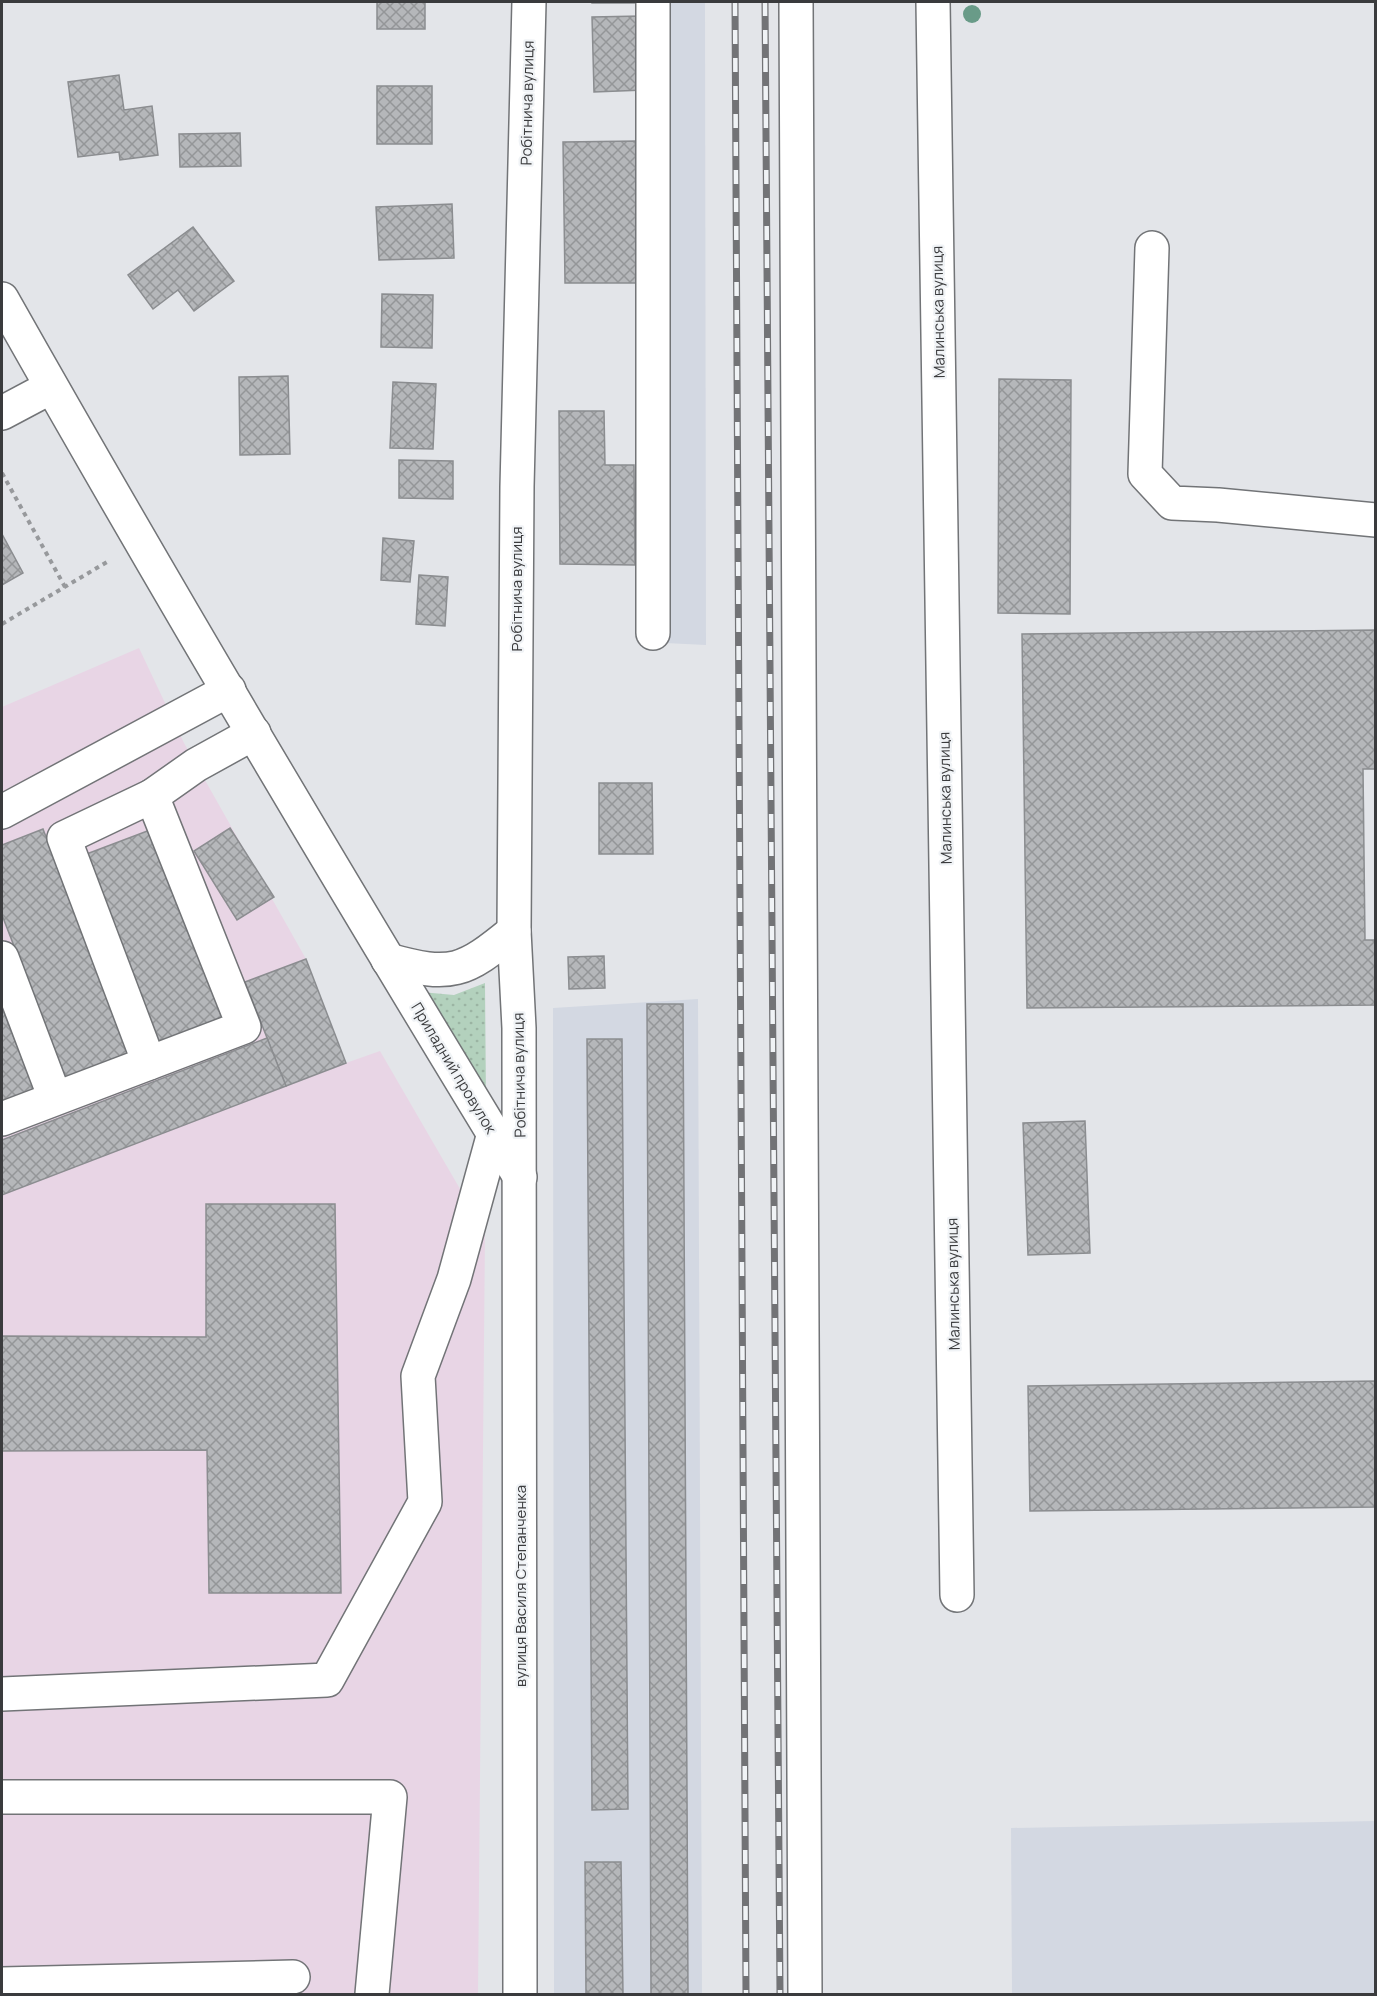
<svg xmlns="http://www.w3.org/2000/svg" width="1377" height="1996" viewBox="0 0 1377 1996" font-family="Manrope,sans-serif">
	<style>
		.commercial { fill: #e8d5e5 }
		.built { fill: #d3d8e2 }
		.grass { fill: url(#grass-dots) }
		.building { fill: url(#building-cross-hatch); stroke: #8b8d90; stroke-width: 1.5 }
		.lines { fill: none; stroke-linecap: round; stroke-linejoin: round }
		.minor-casing { stroke: #727477; stroke-width: 36 }
		.path { stroke: #97999c; stroke-width: 4; stroke-dasharray: 4.5 4.5; stroke-linecap: butt }
		.minor { stroke: #fff; stroke-width: 33 }
		.rail-casing { stroke: #727376; stroke-width: 7 }
		.rail { stroke: #f0f3f6; stroke-width: 4.5; stroke-dasharray: 14; stroke-linecap: butt }
		.tree { fill: #699b88 }
		.labels { text-anchor: middle; dominant-baseline: central; stroke-width: 4.5; stroke-linejoin: round; paint-order: stroke }
		.street-label { font-size: 15px; fill: #3a3b3d; stroke: #f0f3f6 }
	</style>
	<defs>
		<pattern id="grass-dots" width="8" height="8" patternUnits="userSpaceOnUse" patternTransform="scale(1.5)"><rect width="8" height="8" fill="#b3d1bd"/><path d="M2 2h.1M6 6h.1" fill="none" stroke="#9bb4a3" stroke-width="1.8" stroke-linecap="round"/></pattern>
		<pattern id="building-cross-hatch" width="8" height="8" patternUnits="userSpaceOnUse" patternTransform="scale(1.5)"><rect width="8" height="8" fill="#b5b7ba"/><path d="M0 0l8 8M0 8l8-8" fill="none" stroke="#949698"/></pattern>
	</defs>
	<rect width="100%" height="100%" fill="#e3e5e9"/>
	<polygon class="commercial" points="139,648 184,743 306,959 346,1063 380,1051 485,1232 478,1994 2,1994 2,707"/>
	<g class="built">
		<polygon points="664,2 705,2 706,645 665,643"/>
		<polygon points="698,999 702,1994 554,1994 553,1008"/>
		<polygon points="1375,1821 1375,1994 1012,1994 1011,1828"/>
	</g>
	<polygon class="grass" points="485,983 486,1101 421,992 454,995"/>
	<g class="building">
		<rect x="377" y="2" width="48" height="27"/>
		<rect x="592" y="2" width="46" height="1"/>
		<polygon points="641,16 644,90 594,92 592,17"/>
		<polygon points="119,75 124,110 152,106 158,155 120,160 119,152 78,157 68,82"/>
		<rect x="377" y="86" width="55" height="58"/>
		<polygon points="240,133 241,166 180,167 179,134"/>
		<polygon points="637,141 639,283 565,283 563,142"/>
		<polygon points="452,204 454,258 379,260 376,207"/>
		<polygon points="193,227 234,281 194,311 178,290 153,309 128,275"/>
		<polygon points="382,294 433,295 432,348 381,347"/>
		<polygon points="288,376 290,454 240,455 239,377"/>
		<polygon points="999,379 1071,380 1070,614 998,613"/>
		<polygon points="393,382 436,384 433,449 390,448"/>
		<polygon points="559,411 604,411 605,465 634,465 635,565 560,564"/>
		<polygon points="399,460 453,461 453,499 399,498"/>
		<polygon points="2,534 23,573 2,585"/>
		<polygon points="383,538 414,541 410,582 381,580"/>
		<polygon points="419,575 448,577 445,626 416,624"/>
		<polygon points="1376,630 1376,769 1363,769 1365,940 1376,940 1376,1005 1027,1008 1022,634"/>
		<polygon points="599,783 652,783 653,854 599,854"/>
		<polygon points="230,828 274,897 237,920 194,851"/>
		<polygon points="43,829 130,1055 66,1080 2,915 2,845"/>
		<polygon points="150,830 224,1020 157,1046 84,855"/>
		<polygon points="604,956 605,988 569,989 568,957"/>
		<polygon points="306,959 346,1063 286,1086 245,982"/>
		<polygon points="647,1004 683,1004 688,1994 651,1994"/>
		<polygon points="2,1007 35,1092 2,1105"/>
		<polygon points="267,1038 286,1086 2,1195 2,1140"/>
		<polygon points="587,1039 622,1039 628,1809 592,1810"/>
		<polygon points="1085,1121 1090,1253 1028,1255 1023,1123"/>
		<polygon points="206,1204 335,1204 341,1593 209,1593 207,1450 2,1451 2,1336 206,1337"/>
		<polygon points="1376,1381 1376,1507 1030,1511 1028,1386"/>
		<polygon points="585,1862 621,1862 623,1994 586,1994"/>
	</g>
	<g class="lines">
		<g class="minor-casing">
			<g id="minor">
				<polyline points="653,2 653,633"/>
				<polyline points="796,2 805,1994"/>
				<polyline points="933,2 957,1595"/>
				<polyline points="1152,248 1145,474 1172,503 1218,505 1376,520"/>
				<path d="M2,299C169,595 343,887 520,1177"/>
				<polyline points="2,413 51,387"/>
				<polyline points="2,812 229,690"/>
				<polyline points="2,958 55,1098"/>
				<path d="M388,960C452,978 464,972 514,931"/>
				<polyline points="149,1063 64,838 152,796"/>
				<polyline points="2,1119 244,1027 152,796 196,765 254,733"/>
				<polyline points="2,1694 327,1680 425,1502 418,1376 454,1279 494,1133"/>
				<polyline points="2,1797 390,1797 372,1994"/>
				<polyline points="2,1984 293,1977"/>
				<polyline points="520,1994 519,1028 514,931 517,487 529,2"/>
			</g>
		</g>
		<g class="path">
			<polyline points="2,473 65,587"/>
			<polyline points="2,624 107,562"/>
		</g>
		<use href="#minor" class="minor"/>
		<g class="rail-casing">
			<g id="rail">
				<polyline points="735,2 746,1994"/>
				<polyline points="765,2 780,1994"/>
			</g>
		</g>
		<use href="#rail" class="rail"/>
	</g>
	<circle class="tree" cx="972" cy="14" r="9"/>
	<g class="labels">
		<g class="street-label">
			<text transform="translate(527 103) rotate(-89)">Робітнича вулиця</text>
			<text transform="translate(938 312) rotate(-91)">Малинська вулиця</text>
			<text transform="translate(516 589) rotate(-90)">Робітнича вулиця</text>
			<text transform="translate(945 798) rotate(-91)">Малинська вулиця</text>
			<text transform="translate(454 1068) rotate(59)">Приладний провулок</text>
			<text transform="translate(519 1075) rotate(-91)">Робітнича вулиця</text>
			<text transform="translate(953 1284) rotate(-91)">Малинська вулиця</text>
			<text transform="translate(520 1586) rotate(-90)">вулиця Василя Степанченка</text>
		</g>
	</g>
	<rect width="1377" height="1996" fill="none" stroke="#3a3b3d" stroke-width="6"/>
</svg>
